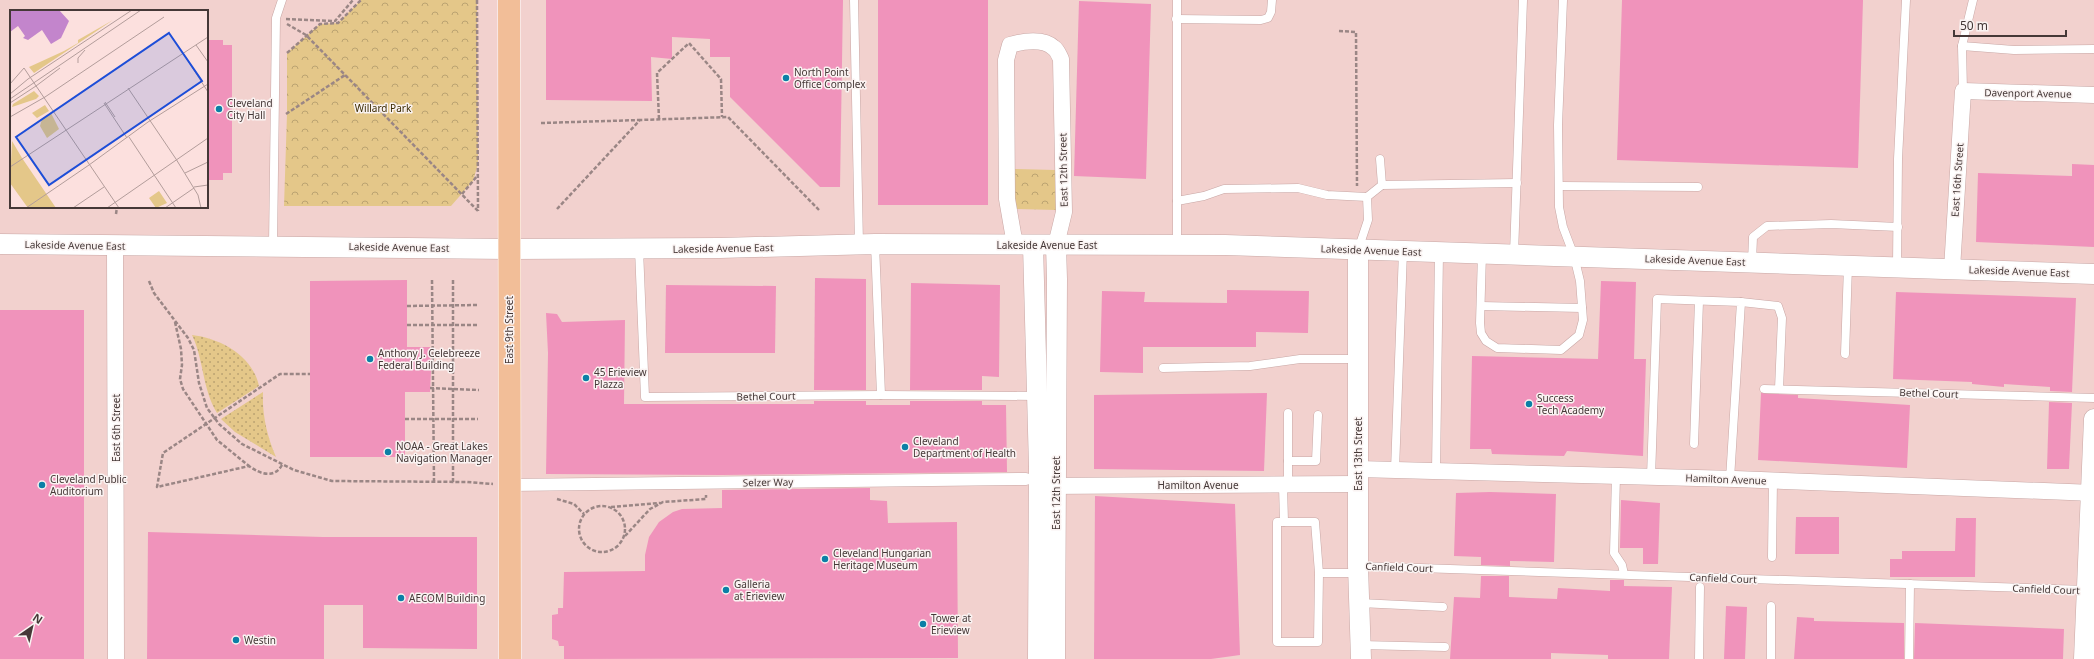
<svg xmlns="http://www.w3.org/2000/svg" width="2094" height="659" viewBox="0 0 2094 659" font-family="'Noto Sans',sans-serif">
	<style>
		.built { fill: #f2d1ce; fill-rule: evenodd }
		.grass { fill: url(#grass-dots) }
		.forest { fill: url(#forest-crowns) }
		.building { fill: #f093bb }
		.lines { fill: none; stroke-linecap: round; stroke-linejoin: round }
		.service-casing { stroke: #c8a7a5; stroke-width: 9 }
		.pedestrian-casing { stroke: #c8a7a5; stroke-width: 13 }
		.minor-casing { stroke: #c8a7a5; stroke-width: 17 }
		.tertiary-casing { stroke: #c8a7a5; stroke-width: 21 }
		.primary-casing { stroke: #fff; stroke-width: 23 }
		.path { stroke: #9a8685; stroke-width: 2.5; stroke-dasharray: 4 2; stroke-linecap: butt }
		.service { stroke: #fff; stroke-width: 8 }
		.pedestrian { stroke: #fff; stroke-width: 12 }
		.minor { stroke: #fff; stroke-width: 16 }
		.tertiary { stroke: #fff; stroke-width: 20 }
		.primary { stroke: #f2be98; stroke-width: 22 }
		.poi-dot { fill: #0b7fa6; stroke: #faf3f2; stroke-width: 1.5 }
		.labels { text-anchor: middle; dominant-baseline: central; stroke-width: 3; stroke-linejoin: round; paint-order: stroke }
		.poi-label { font-size: 10px; fill: #453837; stroke: #faf3f2; text-anchor: start }
		.street-label { font-size: 10px; fill: #453837; stroke: #faf3f2 }
		.park-label { font-size: 10px; fill: #3b2b01; stroke: #faf3f2 }
		.inset-road { fill: none; stroke: #b39d9b; stroke-width: 1 }
		.view { fill: #1d4ed8; fill-opacity: 0.15; stroke: #1d4ed8; stroke-width: 2 }
		.inset-edge { fill: none; stroke: #453837; stroke-width: 2 }
	</style>
	<defs>
		<pattern id="grass-dots" width="8" height="8" patternUnits="userSpaceOnUse"><rect width="8" height="8" fill="#e4c789"/><path d="M2 2h.1M6 6h.1" fill="none" stroke="#bba371" stroke-width="1.8" stroke-linecap="round"/></pattern>
		<pattern id="forest-crowns" width="20" height="18" patternUnits="userSpaceOnUse"><rect width="20" height="18" fill="#e4c789"/><path d="M2 6a3 3 0 1 1 6 0M12 15a3 3 0 1 1 6 0" fill="none" stroke="#bba371"/></pattern>
	</defs>
	<rect width="100%" height="100%" fill="#fce0de"/>
	<path class="built" d="M0,0H2094V659H0ZM11,11H207V207H11Z"/>
	<g class="grass">
		<path d="M192,335C220,338 253,356 259,386L217,413C202,388 204,360 192,335Z"/>
		<path d="M263,392C262,415 267,436 276,457L235,432L221,419Z"/>
	</g>
	<g class="forest">
		<polygon points="361,0 477,0 478,164 473,181 451,206 284,206 287,114 287,53 320,24 338,23"/>
		<polygon points="1013,169 1056,170 1056,210 1012,209"/>
	</g>
	<g class="building">
		<polygon points="546,0 843,0 840,187 820,187 730,97 730,57 710,57 710,39 672,37 672,59 651,57 652,101 546,100"/>
		<rect x="878" y="0" width="110" height="205"/>
		<polygon points="1622,0 1863,0 1858,168 1617,160"/>
		<polygon points="1079,1 1151,4 1146,179 1074,176"/>
		<polygon points="207,40 223,40 223,45 232,45 232,173 223,173 223,180 207,180"/>
		<polygon points="2072,164 2094,165 2094,247 1976,242 1978,173 2072,176"/>
		<polygon points="815,278 866,279 866,390 814,390"/>
		<polygon points="407,280 407,347 430,347 431,371 430,392 405,392 405,457 310,457 310,281"/>
		<polygon points="1601,281 1636,282 1634,359 1646,359 1643,456 1567,451 1564,456 1492,454 1491,449 1470,449 1472,356 1598,359"/>
		<polygon points="911,283 1000,285 999,377 982,376 982,390 910,390"/>
		<polygon points="666,285 776,286 775,353 665,353"/>
		<polygon points="1227,290 1309,291 1308,333 1256,332 1256,347 1143,347 1143,373 1100,372 1102,291 1145,292 1144,302 1227,303"/>
		<polygon points="1896,292 2076,298 2072,392 2050,391 2050,387 2004,384 2004,387 1972,384 1972,382 1893,379"/>
		<rect x="0" y="310" width="84" height="349"/>
		<polygon points="546,313 557,314 562,322 625,320 624,404 814,404 814,401 866,401 866,405 910,405 910,401 982,401 982,405 1006,405 1007,472 722,475 546,474 548,353"/>
		<polygon points="1267,393 1264,471 1094,469 1094,395"/>
		<polygon points="1761,393 1798,395 1798,398 1910,405 1907,468 1758,460"/>
		<polygon points="2049,402 2072,403 2069,469 2047,469"/>
		<polygon points="870,488 870,500 887,501 888,523 957,522 958,658 564,659 564,646 559,646 558,641 552,639 552,615 558,614 558,608 563,608 564,572 645,571 645,555 649,537 659,522 673,512 682,509 722,508 722,490"/>
		<polygon points="1490,492 1556,494 1554,562 1510,561 1510,566 1481,565 1481,557 1454,556 1456,493"/>
		<polygon points="1095,496 1235,504 1240,655 1211,659 1094,659"/>
		<polygon points="1621,500 1660,503 1658,564 1643,564 1643,548 1620,548"/>
		<polygon points="1796,517 1839,517 1839,554 1795,554"/>
		<polygon points="1956,518 1976,518 1975,577 1890,577 1890,559 1902,559 1902,551 1955,551"/>
		<polygon points="148,532 323,537 477,537 477,649 363,648 363,605 324,605 324,659 147,659"/>
		<polygon points="1481,576 1509,576 1509,597 1557,599 1558,588 1610,591 1610,580 1624,580 1624,586 1672,587 1669,659 1608,659 1608,655 1551,653 1551,659 1450,659 1454,597 1480,598"/>
		<polygon points="1726,606 1747,607 1745,659 1724,659"/>
		<polygon points="1797,617 1814,618 1814,621 1904,623 1904,659 1794,659"/>
		<polygon points="1915,623 2064,629 2063,659 1914,659"/>
	</g>
	<g class="lines">
		<g class="service-casing">
			<g id="service">
				<polyline points="854,0 859,244"/>
				<polyline points="1177,0 1177,245"/>
				<polyline points="1176,19 1261,20 1268,18 1271,12 1272,0"/>
				<polyline points="1962,46 2014,50 2094,49"/>
				<polyline points="1963,91 1962,46 1973,0"/>
				<polyline points="1382,185 1517,183"/>
				<polyline points="1560,186 1698,187"/>
				<polyline points="1177,201 1204,196 1224,189 1298,188 1327,195 1367,197"/>
				<polyline points="875,244 881,395"/>
				<polyline points="273,245 276,18 282,0"/>
				<polyline points="639,249 645,397 881,395 1036,396"/>
				<polyline points="1358,250 1368,220 1367,197 1382,185 1380,159"/>
				<polyline points="1482,253 1480,323 1481,333 1486,341 1497,348 1561,350 1579,335 1583,320 1580,281 1574,256 1563,227 1559,207 1558,125 1563,0"/>
				<polyline points="1514,254 1523,0"/>
				<polyline points="1752,262 1753,237 1767,226 1831,224 1898,227"/>
				<polyline points="1897,267 1898,159 1906,0"/>
				<polyline points="1741,302 1778,306 1782,318 1779,389"/>
				<polyline points="1481,306 1582,308"/>
				<polyline points="1845,354 1848,266"/>
				<polyline points="1163,368 1250,366 1300,359 1358,359"/>
				<polyline points="1764,389 2094,398"/>
				<polyline points="1288,413 1288,461"/>
				<polyline points="1694,444 1699,301"/>
				<polyline points="1395,470 1403,251"/>
				<polyline points="1436,471 1439,252"/>
				<polyline points="1616,476 1614,553 1622,565 1624,574"/>
				<polyline points="1651,477 1657,299 1741,302 1730,479"/>
				<polyline points="1283,485 1284,522"/>
				<polyline points="1288,485 1288,461 1316,461 1318,415"/>
				<polyline points="1772,557 1773,480"/>
				<polyline points="1358,566 2086,590"/>
				<polyline points="1319,573 1315,522 1277,522 1277,642 1318,642 1319,573 1358,573"/>
				<polyline points="1360,603 1443,607"/>
				<polyline points="1361,645 1445,647"/>
				<polyline points="1699,659 1700,587"/>
				<polyline points="1771,659 1771,606"/>
				<polyline points="1909,659 1910,584"/>
			</g>
		</g>
		<g class="pedestrian-casing">
			<polyline id="pedestrian" points="509,485 1026,479"/>
		</g>
		<g class="minor-casing">
			<g id="minor">
				<polyline points="115,245 116,659"/>
				<path d="M1015,245L1007,199L1006,60L1010,45C1023,41 1044,38 1054,48C1057,50 1059,55 1061,59L1064,212L1056,245"/>
				<polyline points="1952,269 1963,91 2094,95"/>
				<polyline points="1358,469 1735,479 2094,493"/>
				<polyline points="1045,486 1358,484"/>
			</g>
		</g>
		<g class="tertiary-casing">
			<g id="tertiary">
				<polyline points="0,244 509,249 720,248 875,244 1225,245 2094,274"/>
				<polyline points="1033,245 1039,467 1038,659"/>
				<polyline points="1358,250 1358,566 1361,659"/>
				<polyline points="1055,659 1057,279 1056,245"/>
				<polyline points="2084,659 2094,419"/>
			</g>
		</g>
		<g class="primary-casing">
			<polyline id="primary" points="509,0 510,659"/>
		</g>
		<g class="path">
			<polyline points="477,0 478,211"/>
			<polyline points="286,19 335,21 353,0"/>
			<polyline points="287,24 306,35 478,211"/>
			<polyline points="1339,31 1356,32 1357,186"/>
			<polyline points="287,53 320,24 338,23 361,0"/>
			<polyline points="286,114 345,75"/>
			<polyline points="659,119 657,73 689,43 721,79 722,117"/>
			<polyline points="541,123 640,120"/>
			<polyline points="462,194 478,175"/>
			<polyline points="557,209 640,120 728,117 819,210"/>
			<polyline points="116,214 117,207"/>
			<polyline points="432,280 434,481"/>
			<polyline points="149,281 154,293 188,338 194,350 199,383 207,408 219,424 242,444 294,470 332,481 467,482 493,484"/>
			<polyline points="407,306 479,305"/>
			<polyline points="175,322 181,349 182,365 180,379 183,389 217,440 249,466"/>
			<polyline points="407,325 478,325"/>
			<polyline points="430,353 479,355"/>
			<polyline points="430,388 479,390"/>
			<polyline points="405,419 478,419"/>
			<path d="M282,465C274,479 260,474 249,466L157,487L163,453L280,374H310"/>
			<polyline points="453,482 453,280"/>
			<polyline points="557,499 574,504 584,514"/>
			<circle cx="602" cy="529" r="23"/>
			<polyline points="611,507 660,503"/>
			<polyline points="625,536 650,509 663,502 706,499 706,495"/>
		</g>
		<use href="#service" class="service"/>
		<use href="#pedestrian" class="pedestrian"/>
		<use href="#minor" class="minor"/>
		<use href="#tertiary" class="tertiary"/>
		<use href="#primary" class="primary"/>
	</g>
	<g class="poi-dot">
		<circle cx="786" cy="78" r="4"/>
		<circle cx="219" cy="109" r="4"/>
		<circle cx="370" cy="359" r="4"/>
		<circle cx="586" cy="378" r="4"/>
		<circle cx="1529" cy="404" r="4"/>
		<circle cx="905" cy="447" r="4"/>
		<circle cx="388" cy="452" r="4"/>
		<circle cx="42" cy="485" r="4"/>
		<circle cx="825" cy="559" r="4"/>
		<circle cx="726" cy="590" r="4"/>
		<circle cx="401" cy="598" r="4"/>
		<circle cx="923" cy="624" r="4"/>
		<circle cx="236" cy="640" r="4"/>
	</g>
	<g class="labels">
		<g class="poi-label">
			<text x="794" y="72">North Point<tspan x="794" dy="12">Office Complex</tspan></text>
			<text x="227" y="103">Cleveland<tspan x="227" dy="12">City Hall</tspan></text>
			<text x="378" y="353">Anthony J. Celebreeze<tspan x="378" dy="12">Federal Building</tspan></text>
			<text x="594" y="372">45 Erieview<tspan x="594" dy="12">Plazza</tspan></text>
			<text x="1537" y="398">Success<tspan x="1537" dy="12">Tech Academy</tspan></text>
			<text x="913" y="441">Cleveland<tspan x="913" dy="12">Department of Health</tspan></text>
			<text x="396" y="446">NOAA - Great Lakes<tspan x="396" dy="12">Navigation Manager</tspan></text>
			<text x="50" y="479">Cleveland Public<tspan x="50" dy="12">Auditorium</tspan></text>
			<text x="833" y="553">Cleveland Hungarian<tspan x="833" dy="12">Heritage Museum</tspan></text>
			<text x="734" y="584">Galleria<tspan x="734" dy="12">at Erieview</tspan></text>
			<text x="409" y="598">AECOM Building</text>
			<text x="931" y="618">Tower at<tspan x="931" dy="12">Erieview</tspan></text>
			<text x="244" y="640">Westin</text>
		</g>
		<g class="street-label">
			<text transform="translate(2028 93) rotate(1)">Davenport Avenue</text>
			<text transform="translate(1063 170) rotate(-91)">East 12th Street</text>
			<text transform="translate(1957 180) rotate(-86)">East 16th Street</text>
			<text transform="translate(75 245) rotate(1)">Lakeside Avenue East</text>
			<text x="1047" y="245">Lakeside Avenue East</text>
			<text transform="translate(399 247) rotate(1)">Lakeside Avenue East</text>
			<text transform="translate(723 248) rotate(-1)">Lakeside Avenue East</text>
			<text transform="translate(1371 250) rotate(2)">Lakeside Avenue East</text>
			<text transform="translate(1695 260) rotate(2)">Lakeside Avenue East</text>
			<text transform="translate(2019 271) rotate(2)">Lakeside Avenue East</text>
			<text transform="translate(509 330) rotate(-90)">East 9th Street</text>
			<text transform="translate(1929 393) rotate(2)">Bethel Court</text>
			<text transform="translate(766 396) rotate(-1)">Bethel Court</text>
			<text transform="translate(116 428) rotate(-90)">East 6th Street</text>
			<text transform="translate(1358 454) rotate(-90)">East 13th Street</text>
			<text transform="translate(1726 479) rotate(2)">Hamilton Avenue</text>
			<text transform="translate(768 482) rotate(-1)">Selzer Way</text>
			<text x="1198" y="485">Hamilton Avenue</text>
			<text transform="translate(1056 493) rotate(-90)">East 12th Street</text>
			<text transform="translate(1399 567) rotate(2)">Canfield Court</text>
			<text transform="translate(1723 578) rotate(2)">Canfield Court</text>
			<text transform="translate(2046 589) rotate(2)">Canfield Court</text>
		</g>
		<g class="park-label">
			<text x="383" y="108">Willard Park</text>
		</g>
	</g>
	<g transform="translate(10 10)">
		<rect width="198" height="198" fill="#fce0de"/>
		<path d="M103,10L24,63L19,57L54,41L68,33V30ZM24,81L29,86L26,89L2,97L3,94ZM35,95L39,101L27,108L22,103Z" fill="#e4c789"/>
		<path d="M41,103L49,119L37,128L30,116L32,109ZM2,131L12,148L46,198H18L0,173ZM149,181L157,193L146,198L139,188Z" fill="#e4c789"/>
		<path d="M0,0H49L59,11L51,28L41,34L32,20L18,30L13,28L15,26L8,16L0,22Z" fill="#c385cc"/>
		<path class="inset-road" d="M186,35L198,52M173,43L198,82M68,53V48L75,40M20,67L109,198M0,74L14,58L20,67M26,76L50,58M118,78L166,149M0,84L18,69L122,0M0,89L131,0M95,92L105,107M0,93L26,76M94,93L117,128M0,107L35,87L154,7M119,127L166,198M166,149L188,185L191,198M79,155L138,112L198,74M0,157L198,27M175,163L198,152M184,177L198,175M16,198L79,155M63,198L94,177M97,198L198,128M155,198L184,178"/>
		<path class="view" d="M159,23L192,71L39,175L6,127Z"/>
		<rect width="198" height="198" class="inset-edge"/>
	</g>
	<g transform="translate(32 627) rotate(34)" stroke="#faf3f2" stroke-width="3" paint-order="stroke">
	<path d="M0-3L7 15L0 10L-7 15Z" fill="#453837"/>
	<text y="-6" font-size="11" font-weight="bold" text-anchor="middle" fill="#453837">N</text>
	</g>
	<path d="M1954 30v6h112v-6" fill="none" stroke="#453837" stroke-width="2"/>
	<text x="1960" y="30" font-size="12" fill="#453837" stroke="#faf3f2" stroke-width="3" paint-order="stroke">50 m</text>
</svg>
